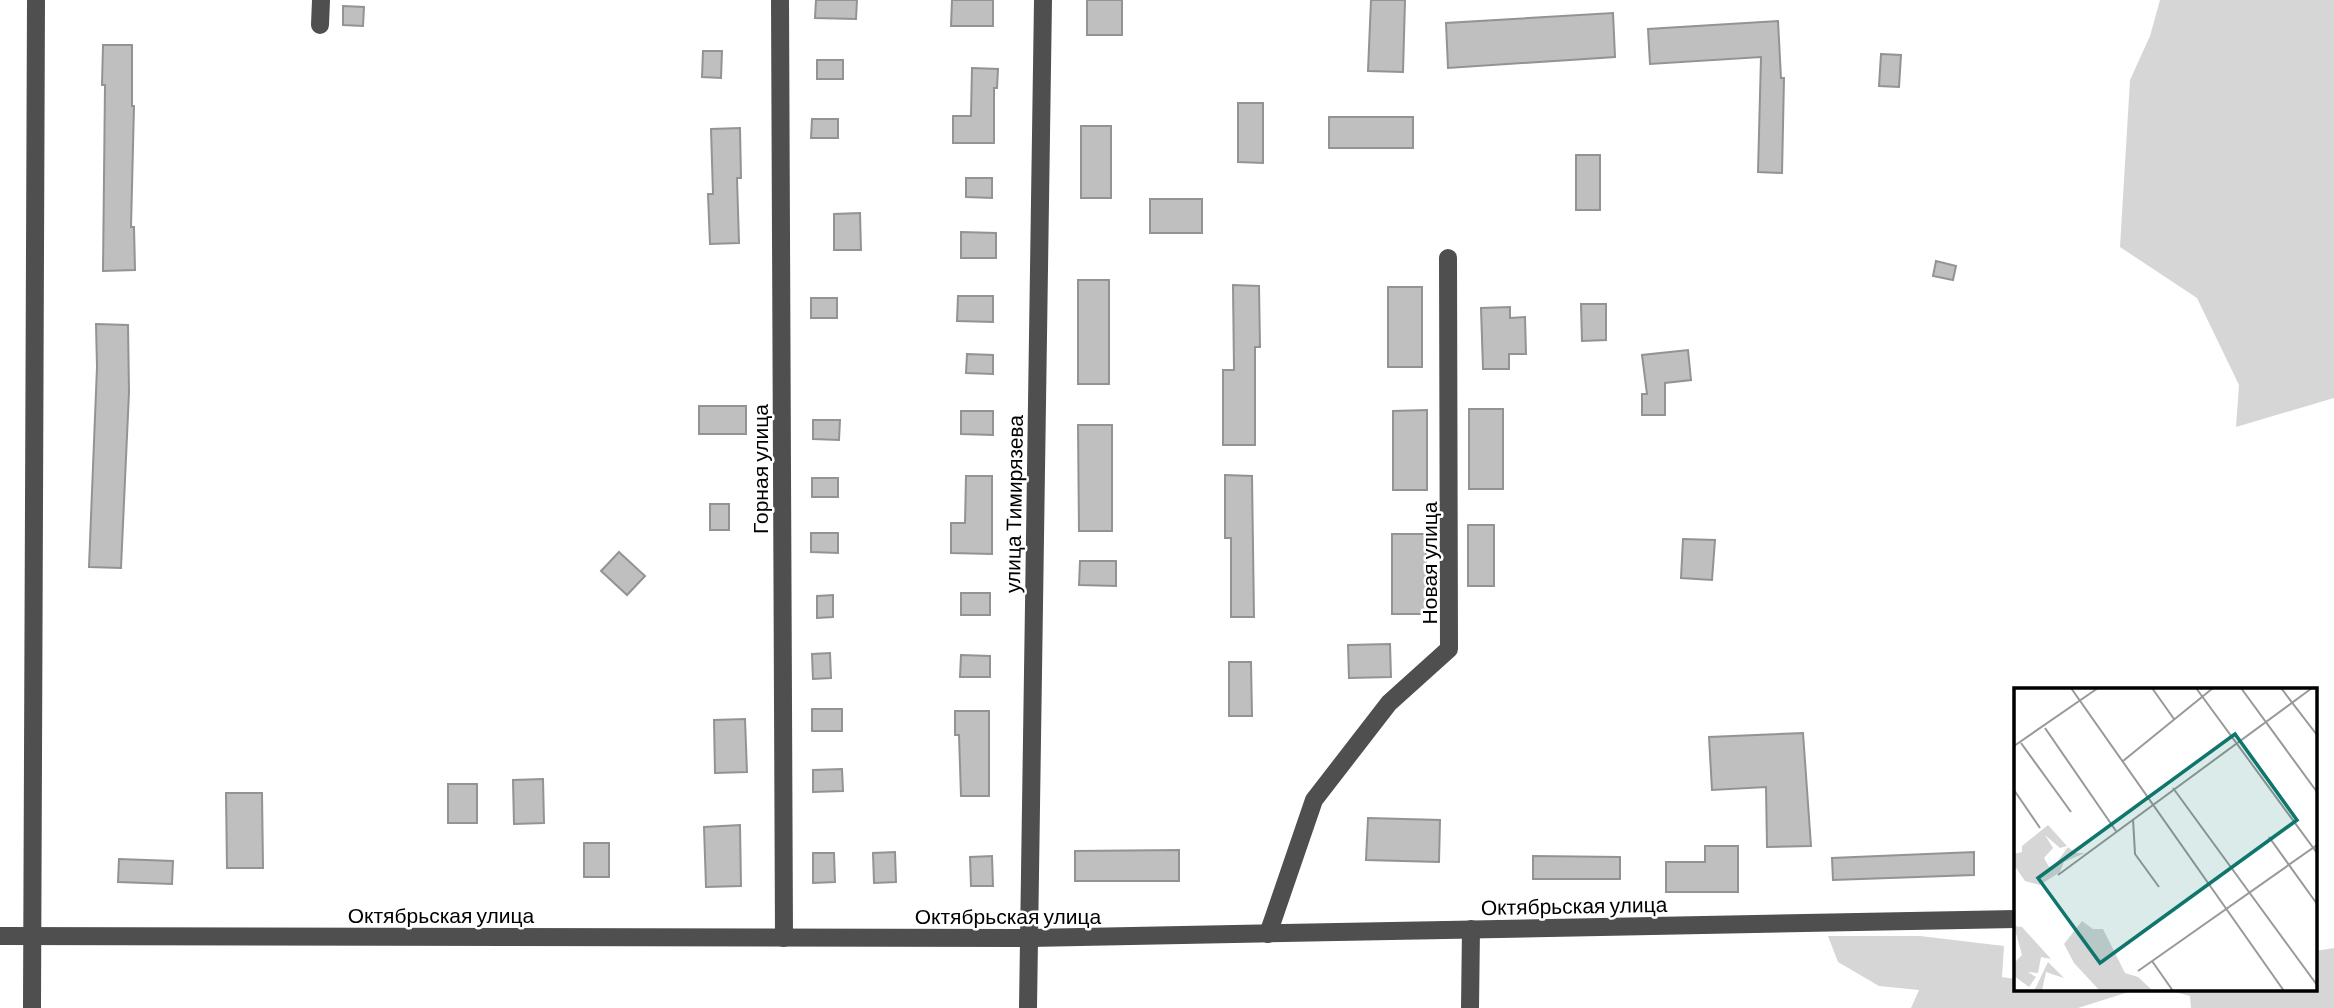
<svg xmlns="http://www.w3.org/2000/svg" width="2334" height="1008" viewBox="0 0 2334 1008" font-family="Barlow,sans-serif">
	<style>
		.green { fill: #d6d6d6 }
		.building { fill: #bfbfbf; stroke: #939393; stroke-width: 2 }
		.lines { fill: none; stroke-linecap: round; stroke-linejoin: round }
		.minor { stroke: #4f4f4f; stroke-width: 18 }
		.labels { text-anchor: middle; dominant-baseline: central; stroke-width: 5; stroke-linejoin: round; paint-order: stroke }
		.street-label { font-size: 21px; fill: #000; stroke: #fff }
		.inset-road { fill: none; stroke: #999; stroke-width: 2 }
		.view { fill: #0f766e; fill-opacity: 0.15; stroke: #0f766e; stroke-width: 3.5 }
		.inset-edge { fill: none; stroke: #000; stroke-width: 3.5 }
	</style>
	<rect width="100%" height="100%" fill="#fff"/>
	<g class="green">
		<polygon points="2160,0 2334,0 2334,398 2236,427 2239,385 2197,298 2120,247 2130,80 2150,36"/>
		<polygon points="1828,936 1920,936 2004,946 2002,977 2015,979 2016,989 2138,989 2078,1008 1911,1008 1919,990 1879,986 1838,962"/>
		<polygon points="2334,948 2334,1008 2191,1008 2190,996 2164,989 2315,989 2315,951"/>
	</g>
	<g class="building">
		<polygon points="816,0 857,0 856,19 815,18"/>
		<polygon points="952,0 993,0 993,26 951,26"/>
		<rect x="1087" y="0" width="35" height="35"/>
		<polygon points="1371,0 1405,0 1403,72 1368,71"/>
		<polygon points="343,6 364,7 363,26 343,25"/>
		<polygon points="1613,13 1615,57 1448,68 1446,23"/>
		<polygon points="1778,21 1781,78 1784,78 1782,173 1758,172 1761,57 1650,64 1648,29"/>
		<polygon points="103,45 132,45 132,106 134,106 131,227 134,227 135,270 103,271 105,85 102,85"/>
		<polygon points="703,51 722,51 721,78 702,77"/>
		<polygon points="1881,54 1901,55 1899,87 1879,86"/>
		<rect x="817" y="60" width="26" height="19"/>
		<polygon points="972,68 998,69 997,88 994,88 994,143 953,143 953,116 971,116"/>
		<polygon points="1238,103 1263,103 1263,163 1238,162"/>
		<rect x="1329" y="117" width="84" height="31"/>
		<polygon points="812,119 838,119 838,138 811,138"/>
		<rect x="1081" y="126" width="30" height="72"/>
		<polygon points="740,128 741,178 737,178 739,243 710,244 708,194 713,194 711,129"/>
		<rect x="1576" y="155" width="24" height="55"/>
		<polygon points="966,178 992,178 992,198 966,197"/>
		<rect x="1150" y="199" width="52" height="34"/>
		<polygon points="860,213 861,250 834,250 834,214"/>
		<polygon points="961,232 996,233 996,258 961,258"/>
		<polygon points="1936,261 1956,266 1953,280 1933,276"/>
		<rect x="1078" y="280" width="31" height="104"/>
		<polygon points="1233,285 1259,286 1260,347 1255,347 1255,445 1223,445 1223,370 1234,370"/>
		<rect x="1388" y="287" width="34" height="80"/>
		<polygon points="958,296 993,296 993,322 957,321"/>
		<rect x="811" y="298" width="26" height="20"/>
		<polygon points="1581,304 1606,304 1606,340 1582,341"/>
		<polygon points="1510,307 1510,318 1525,317 1526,354 1509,354 1509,369 1483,369 1481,308"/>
		<polygon points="96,324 128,325 129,392 121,568 89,567 97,367"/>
		<polygon points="1688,350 1691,380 1665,383 1665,415 1642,415 1642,394 1647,394 1642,355"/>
		<polygon points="967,354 993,355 993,374 966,373"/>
		<rect x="699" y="406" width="47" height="28"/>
		<rect x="1469" y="409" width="34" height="80"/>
		<polygon points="1427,410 1427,490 1393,490 1393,411"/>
		<polygon points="961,411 993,411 993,435 961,434"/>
		<polygon points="813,420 840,420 839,440 813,439"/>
		<polygon points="1078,425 1112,425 1112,531 1079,531"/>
		<polygon points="1225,475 1252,476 1254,617 1231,617 1231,538 1225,538"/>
		<polygon points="966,476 992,476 992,554 951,553 951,523 965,523"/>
		<rect x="812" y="478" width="26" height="19"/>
		<rect x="710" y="504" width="19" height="26"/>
		<rect x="1468" y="525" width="26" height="61"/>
		<polygon points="811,533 838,533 838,553 811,552"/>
		<rect x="1392" y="534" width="34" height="80"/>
		<polygon points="1683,539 1715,540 1712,580 1681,578"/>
		<polygon points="619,552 645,576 627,595 601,571"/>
		<polygon points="1080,561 1116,561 1116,586 1079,585"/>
		<rect x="961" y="593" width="29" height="22"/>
		<polygon points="833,595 833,617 817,618 817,596"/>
		<polygon points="1390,644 1391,677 1349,678 1348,645"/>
		<polygon points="830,653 831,678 813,679 812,654"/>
		<polygon points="961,655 990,656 990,677 960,677"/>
		<polygon points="1229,662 1251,662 1252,716 1229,716"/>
		<rect x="812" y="709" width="30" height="22"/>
		<polygon points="955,711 989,711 989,796 961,796 959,735 955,735"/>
		<polygon points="745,719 747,772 715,773 714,720"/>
		<polygon points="1803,733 1811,846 1767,847 1766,787 1712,790 1709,737"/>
		<polygon points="842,769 843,791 813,792 813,770"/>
		<polygon points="543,779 544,823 514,824 513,780"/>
		<rect x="448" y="784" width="29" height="39"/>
		<polygon points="226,793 262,793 263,868 227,868"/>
		<polygon points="1368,818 1440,820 1439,862 1366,860"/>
		<polygon points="740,825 741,886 706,887 704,827"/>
		<rect x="584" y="843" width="25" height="34"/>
		<polygon points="1705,846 1738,846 1738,892 1666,892 1666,862 1705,862"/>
		<polygon points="1179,850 1179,881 1075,881 1075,851"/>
		<polygon points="895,852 896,882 874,883 873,853"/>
		<polygon points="1974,852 1974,875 1833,880 1832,858"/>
		<polygon points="813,853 834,853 835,882 813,883"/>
		<polygon points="992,856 993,886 971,886 970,857"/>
		<polygon points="1533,856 1620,857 1620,879 1533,879"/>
		<polygon points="119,859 173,861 172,884 118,882"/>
	</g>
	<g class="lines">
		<g class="minor">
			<polyline points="780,0 784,938"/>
			<polyline points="320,25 321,0"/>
			<polyline points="1268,934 1314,800 1389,703 1449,649 1448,258"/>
			<polyline points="0,936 1029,938 2016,919"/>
			<polyline points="32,1008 36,0"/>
			<polyline points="1028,1008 1043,0"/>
			<polyline points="1470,1008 1471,929"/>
		</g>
	</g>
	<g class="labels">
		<g class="street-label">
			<text transform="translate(759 469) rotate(-90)">Горная улица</text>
			<text transform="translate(1013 504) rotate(-89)">улица Тимирязева</text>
			<text transform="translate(1428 563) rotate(-90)">Новая улица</text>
			<text transform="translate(1574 905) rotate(-1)">Октябрьская улица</text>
			<text x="441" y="914">Октябрьская улица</text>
			<text x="1008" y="915">Октябрьская улица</text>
		</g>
	</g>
	<g transform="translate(2014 688)">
		<rect width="303" height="303" fill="#fff"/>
		<path d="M34,137L53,158L46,160L31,147L39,160L30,170L37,182L54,159L61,165H71L50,174L46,184L26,197L11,193L0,177V166L8,164V158ZM68,233L79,241H89L111,285L124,289L139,303H86L60,275L50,256ZM0,238L8,239L37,271L27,269L24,285L14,284L22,289L15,299L0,288V275L8,267ZM34,274L50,290L32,284L28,303H20Z" fill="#d6d6d6"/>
		<path class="inset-road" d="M57,0L270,303M138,0L160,31M182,0L303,165M227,0L303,104M267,0L303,47M31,40L102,143M7,55L57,124M0,58L84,0M109,73L199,0M159,100L303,297M0,102L26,140M119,131L121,166L145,199M255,149L303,216M44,187L298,0M138,273L159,303M124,283L303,157"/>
		<path class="view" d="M221,46L283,132L86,275L24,190Z"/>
		<rect width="303" height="303" class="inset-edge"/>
	</g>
</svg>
